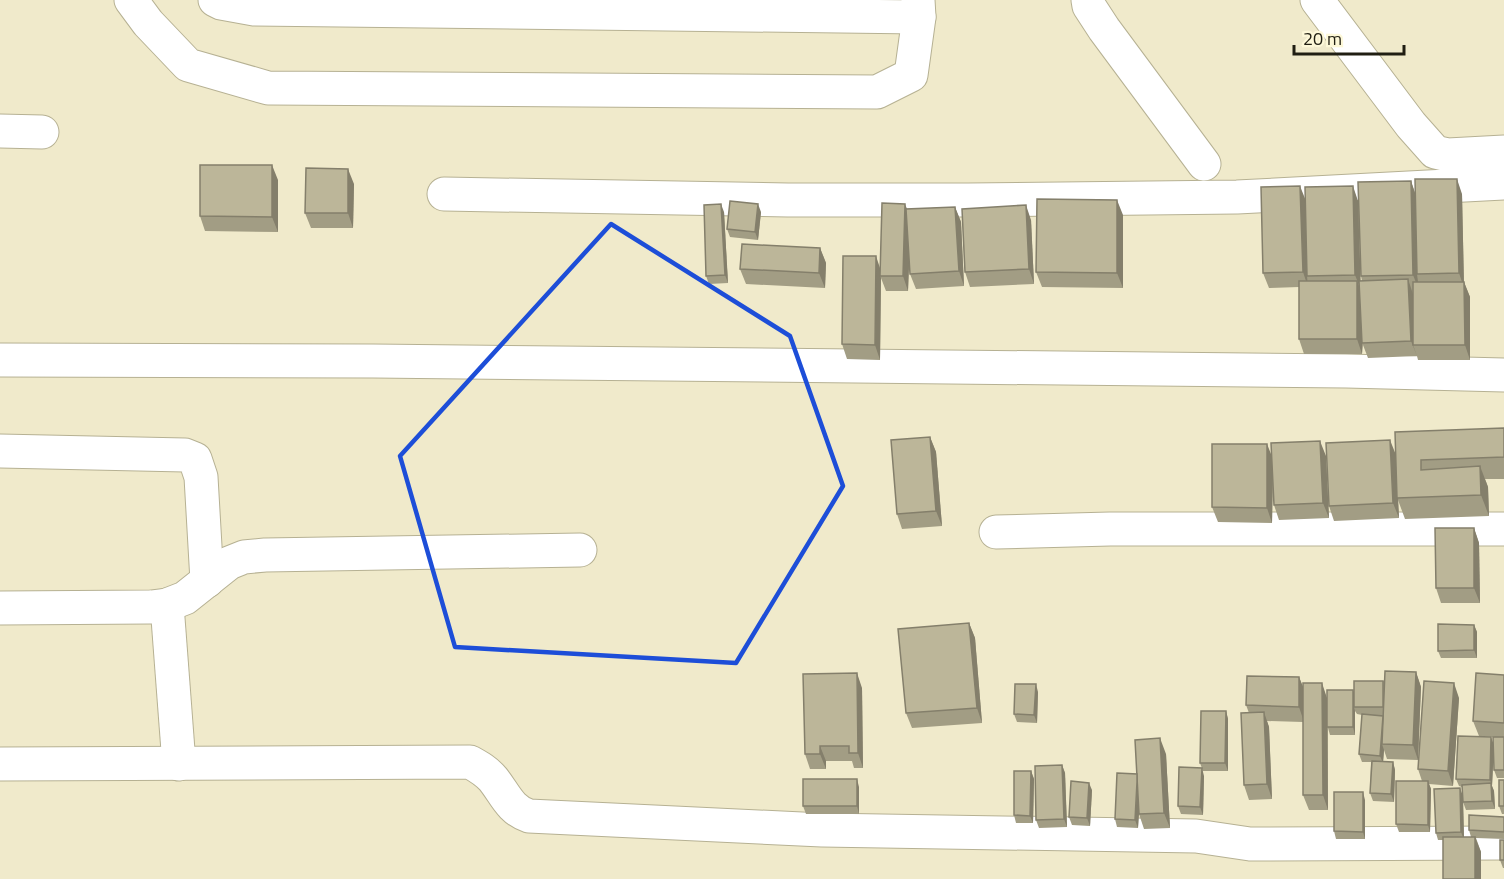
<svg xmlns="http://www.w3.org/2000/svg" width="1504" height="879" viewBox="0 0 1504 879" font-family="'Titillium Web',sans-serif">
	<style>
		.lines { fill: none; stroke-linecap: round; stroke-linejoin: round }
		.minor-casing { stroke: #b6b193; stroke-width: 35 }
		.minor { stroke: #fff; stroke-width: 33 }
		.wall { fill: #a29d84; fill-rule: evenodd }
		.shaded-wall { fill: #847f6b }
		.building { fill: #bcb699; stroke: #847f6b; stroke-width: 1.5 }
		.marked { fill: none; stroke: #1d4ed8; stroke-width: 4.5; stroke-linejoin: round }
	</style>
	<rect width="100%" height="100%" fill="#f0eacb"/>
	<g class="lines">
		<g class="minor-casing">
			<g id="minor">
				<polyline points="131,0 148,23 188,65 268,88 877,92 911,75 919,17 918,0"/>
				<polyline points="215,0 221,3 254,9 919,17"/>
				<polyline points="1088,0 1089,6 1104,29 1204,164"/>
				<polyline points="1317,0 1411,125 1435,152 1448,155 1504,152"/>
				<polyline points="0,131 42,132"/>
				<polyline points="444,194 788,200 968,200 1237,197 1504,183"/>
				<polyline points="0,360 373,361 1346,371 1504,375"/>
				<polyline points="0,451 185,455 195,459 201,477 207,581"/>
				<polyline points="996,532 1110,529 1504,529"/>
				<polyline points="167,605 179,764"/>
				<polyline points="0,608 151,607 167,605 185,598 229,563 244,557 265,555 580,550"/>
				<path d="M0,764L470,762C479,767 486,771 493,779C505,794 510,810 529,816L822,830L1196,836L1250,844L1504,843"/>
			</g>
		</g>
		<use href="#minor" class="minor"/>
	</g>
	<g class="wall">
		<polygon points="278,180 278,232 205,231 200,216"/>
		<path d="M1411,181L1415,193L1462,194L1464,282L1470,297V360H1418L1417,356L1368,358L1363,345L1362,354H1304L1299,339V287L1269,288L1263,273L1305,200H1358ZM1359,217L1361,276L1362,281H1360Z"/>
		<polygon points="354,184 353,228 311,228 305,213"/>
		<polygon points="955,207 961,222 964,286 916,289 910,274 909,259 908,291 886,291 881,278 880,360 847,359 842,344 881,269 907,209"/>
		<polygon points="724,212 728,283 709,284 706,276"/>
		<polygon points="761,212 758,240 730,237 727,229"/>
		<polygon points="1123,215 1123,288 1042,287 1036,272"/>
		<polygon points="1031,220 1034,284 970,287 965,272"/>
		<polygon points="820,248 826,263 825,288 746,284 740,269"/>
		<polygon points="1504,428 1504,479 1485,479 1488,487 1489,516 1405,519 1398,500 1399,518 1334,521 1329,506 1396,455"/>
		<polygon points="930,437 936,452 942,526 902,529 897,514"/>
		<polygon points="1271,456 1326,456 1329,518 1279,520 1274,505 1273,479 1272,523 1218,522 1212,507"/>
		<polygon points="1474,528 1479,543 1480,603 1441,603 1436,588"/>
		<polygon points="969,623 975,638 982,723 912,728 906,713"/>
		<polygon points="1474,625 1477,632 1477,658 1441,658 1438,651"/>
		<polygon points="1416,672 1421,687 1418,760 1387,759 1384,750 1383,762 1393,762 1395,770 1394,802 1373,801 1370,793 1371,762 1362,762 1359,754 1362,715 1357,714 1355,711 1355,735 1330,735 1328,728 1328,810 1309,810 1303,795 1303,722 1267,721 1269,727 1272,799 1249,800 1244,785 1249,713 1246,705 1299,677 1303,687 1327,698 1353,690 1354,694 1383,681"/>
		<polygon points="1504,675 1504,778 1497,778 1494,770 1494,750 1492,786 1494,791 1495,809 1466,810 1463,802 1464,837 1471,837 1469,830 1504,817 1504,839 1476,838 1481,852 1481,879 1443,879 1443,840 1438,840 1436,833 1463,795 1462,787 1459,786 1456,779 1494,744 1495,737 1479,736 1473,721"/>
		<polygon points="862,688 863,768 854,768 852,761 826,761 826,769 810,769 805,754"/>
		<polygon points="1038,692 1037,723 1017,722 1014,714"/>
		<polygon points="1459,698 1453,786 1429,784 1431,789 1430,832 1399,832 1396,824 1422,781 1418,769"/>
		<polygon points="1226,711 1228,719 1228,771 1203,771 1200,763"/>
		<polygon points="1166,754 1170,828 1144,829 1139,814 1139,811 1138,828 1117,827 1115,819 1137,774"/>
		<polygon points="1062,765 1065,773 1067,827 1039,828 1036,820"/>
		<polygon points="1031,771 1034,779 1033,823 1016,823 1014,815"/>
		<polygon points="1204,776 1203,815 1181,814 1178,806"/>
		<polygon points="1504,780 1504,814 1502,814 1499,806"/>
		<polygon points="859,787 859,814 806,814 803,806"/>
		<polygon points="1092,790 1090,826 1072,825 1069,817"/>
		<polygon points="1365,800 1365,839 1336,839 1334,831"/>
		<polygon points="1504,840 1504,868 1503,868 1500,860"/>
	</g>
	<g class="shaded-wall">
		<polygon points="272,165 278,180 278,232 272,217"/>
		<polygon points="348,169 354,184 353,228 348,213"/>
		<polygon points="1457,179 1462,194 1464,288 1459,273"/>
		<polygon points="1411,181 1416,196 1417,274 1419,290 1413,275"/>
		<polygon points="1300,186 1306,201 1307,276 1308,287 1303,272"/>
		<polygon points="1353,186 1358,201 1361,290 1355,275"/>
		<polygon points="1117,200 1123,215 1123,288 1117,273"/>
		<polygon points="721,204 724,212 728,283 725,275"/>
		<polygon points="758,204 761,212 758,240 755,232"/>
		<polygon points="905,204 911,219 908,291 903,276"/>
		<polygon points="1026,205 1031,220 1034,284 1029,269"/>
		<polygon points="955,207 961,222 964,286 959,271"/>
		<polygon points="820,248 826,263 825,288 819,273"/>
		<polygon points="876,256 881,271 880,276 881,278 880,360 875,345"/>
		<polygon points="1408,279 1413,294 1413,345 1417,356 1411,341"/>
		<polygon points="1357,281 1363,296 1362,354 1357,339"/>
		<polygon points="1464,282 1470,297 1470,360 1465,345"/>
		<polygon points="930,437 936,452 942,526 936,511"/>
		<polygon points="1390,440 1396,455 1399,518 1393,503"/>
		<polygon points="1320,441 1326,456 1329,518 1323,503"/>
		<polygon points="1267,444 1273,459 1272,523 1267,508"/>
		<polygon points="1480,466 1488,487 1489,516 1481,495"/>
		<polygon points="1474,528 1479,543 1480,603 1474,588"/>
		<polygon points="969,623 975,638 982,723 977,708"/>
		<polygon points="1474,625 1477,632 1477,658 1474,650"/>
		<polygon points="1416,672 1421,687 1418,760 1413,745"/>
		<polygon points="857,673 862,688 863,768 858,753"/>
		<polygon points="1299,677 1305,692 1304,722 1299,707"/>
		<polygon points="1322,683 1327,698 1328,810 1323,795"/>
		<polygon points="1454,683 1459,698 1453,786 1448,771"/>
		<polygon points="1036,684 1038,692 1037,723 1034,715"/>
		<polygon points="1353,690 1356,698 1354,707 1355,711 1355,735 1353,727"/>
		<polygon points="1226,711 1228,719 1228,771 1225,763"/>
		<polygon points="1264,712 1269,727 1272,799 1267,784"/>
		<polygon points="1383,716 1382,744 1384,750 1383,763 1380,756"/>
		<polygon points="1491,737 1494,745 1492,786 1494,791 1495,809 1492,801 1492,786 1490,780"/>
		<polygon points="1160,738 1166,754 1170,828 1164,813"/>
		<polygon points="820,746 826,761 826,769 820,754"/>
		<polygon points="1393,762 1395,770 1394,802 1391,794"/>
		<polygon points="1062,765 1065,773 1067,827 1064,819"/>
		<polygon points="1202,768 1204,776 1203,815 1200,807"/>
		<polygon points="1031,771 1034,779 1033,823 1030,816"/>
		<polygon points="1138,774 1141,782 1138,828 1135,820"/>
		<polygon points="857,779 859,787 859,814 857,806"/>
		<polygon points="1428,781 1431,789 1430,832 1428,825"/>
		<polygon points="1089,783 1092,790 1090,826 1087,818"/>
		<polygon points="1460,788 1463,796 1464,840 1461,832"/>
		<polygon points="1363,792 1365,800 1365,839 1363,832"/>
		<polygon points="1475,837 1481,852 1481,879 1475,879"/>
	</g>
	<g class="building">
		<polygon points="200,165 272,165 272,217 200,216"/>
		<polygon points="306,168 348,169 348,213 305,213"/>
		<polygon points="1415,179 1457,179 1459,273 1417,274"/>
		<polygon points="1411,181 1413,275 1361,276 1358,182"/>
		<polygon points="1300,186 1303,272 1263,273 1261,187"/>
		<polygon points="1353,186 1355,275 1307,276 1305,187"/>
		<polygon points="1037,199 1117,200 1117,273 1036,272"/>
		<polygon points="730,201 758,204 755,232 727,229"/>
		<polygon points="882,203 905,204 903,276 880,276"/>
		<polygon points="721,204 725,275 706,276 704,205"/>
		<polygon points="1026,205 1029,269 965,272 962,209"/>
		<polygon points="955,207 959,271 910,274 906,209"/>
		<polygon points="742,244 820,248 819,273 740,269"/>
		<polygon points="843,256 876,256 875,345 842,344"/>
		<polygon points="1408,279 1411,341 1362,343 1359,281"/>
		<rect x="1299" y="281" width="58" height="58"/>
		<polygon points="1413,282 1464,282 1465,345 1413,345"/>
		<polygon points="1504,428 1504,457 1421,460 1421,470 1480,466 1481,495 1397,498 1395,432"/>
		<polygon points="930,437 936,511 897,514 891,440"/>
		<polygon points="1390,440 1393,503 1329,506 1326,443"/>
		<polygon points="1320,441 1323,503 1274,505 1271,443"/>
		<polygon points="1212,444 1267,444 1267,508 1212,507"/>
		<polygon points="1435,528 1474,528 1474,588 1436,588"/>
		<polygon points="969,623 977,708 906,713 898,629"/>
		<polygon points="1438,624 1474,625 1474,650 1438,651"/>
		<polygon points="1385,671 1416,672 1413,745 1382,744"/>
		<polygon points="857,673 858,753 849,753 849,746 820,746 820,754 805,754 803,674"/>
		<polygon points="1476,673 1504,675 1504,723 1473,721"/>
		<polygon points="1247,676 1299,677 1299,707 1246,705"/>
		<rect x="1354" y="681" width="29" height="26"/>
		<polygon points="1424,681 1454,683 1448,771 1418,769"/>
		<polygon points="1303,683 1322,683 1323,795 1303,795"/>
		<polygon points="1015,684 1036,684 1034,715 1014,714"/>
		<rect x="1327" y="690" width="26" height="37"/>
		<polygon points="1201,711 1226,711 1225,763 1200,763"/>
		<polygon points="1264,712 1267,784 1244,785 1241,713"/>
		<polygon points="1362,714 1383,716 1380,756 1359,754"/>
		<polygon points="1458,736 1491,737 1490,780 1456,779"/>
		<polygon points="1493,737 1504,737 1504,770 1494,770"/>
		<polygon points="1160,738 1164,813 1139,814 1135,740"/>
		<polygon points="1372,761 1393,762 1391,794 1370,793"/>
		<polygon points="1062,765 1064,819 1036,820 1035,766"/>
		<polygon points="1179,767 1202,768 1200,807 1178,806"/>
		<polygon points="1014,771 1031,771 1030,816 1014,815"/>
		<polygon points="1117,773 1137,774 1137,782 1135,820 1115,819"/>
		<rect x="803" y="779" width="54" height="27"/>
		<rect x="1499" y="780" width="5" height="26"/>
		<polygon points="1071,781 1089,783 1087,818 1069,817"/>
		<polygon points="1396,781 1428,781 1428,825 1396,824"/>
		<polygon points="1491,783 1492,801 1463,802 1462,785"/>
		<polygon points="1460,788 1461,832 1436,833 1434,789"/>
		<polygon points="1334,792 1363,792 1363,832 1334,831"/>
		<polygon points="1469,815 1504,817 1504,832 1469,830"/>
		<rect x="1443" y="837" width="32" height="42"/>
		<rect x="1500" y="840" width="4" height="20"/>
	</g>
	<path class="marked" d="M611,224L790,336L843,486L736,663L455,647L400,456Z"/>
	<path d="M1294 45v9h110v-9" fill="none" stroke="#201e12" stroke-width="3"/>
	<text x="1303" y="45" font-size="18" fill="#201e12" stroke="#fdf8d8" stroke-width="4.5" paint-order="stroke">20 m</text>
</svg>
